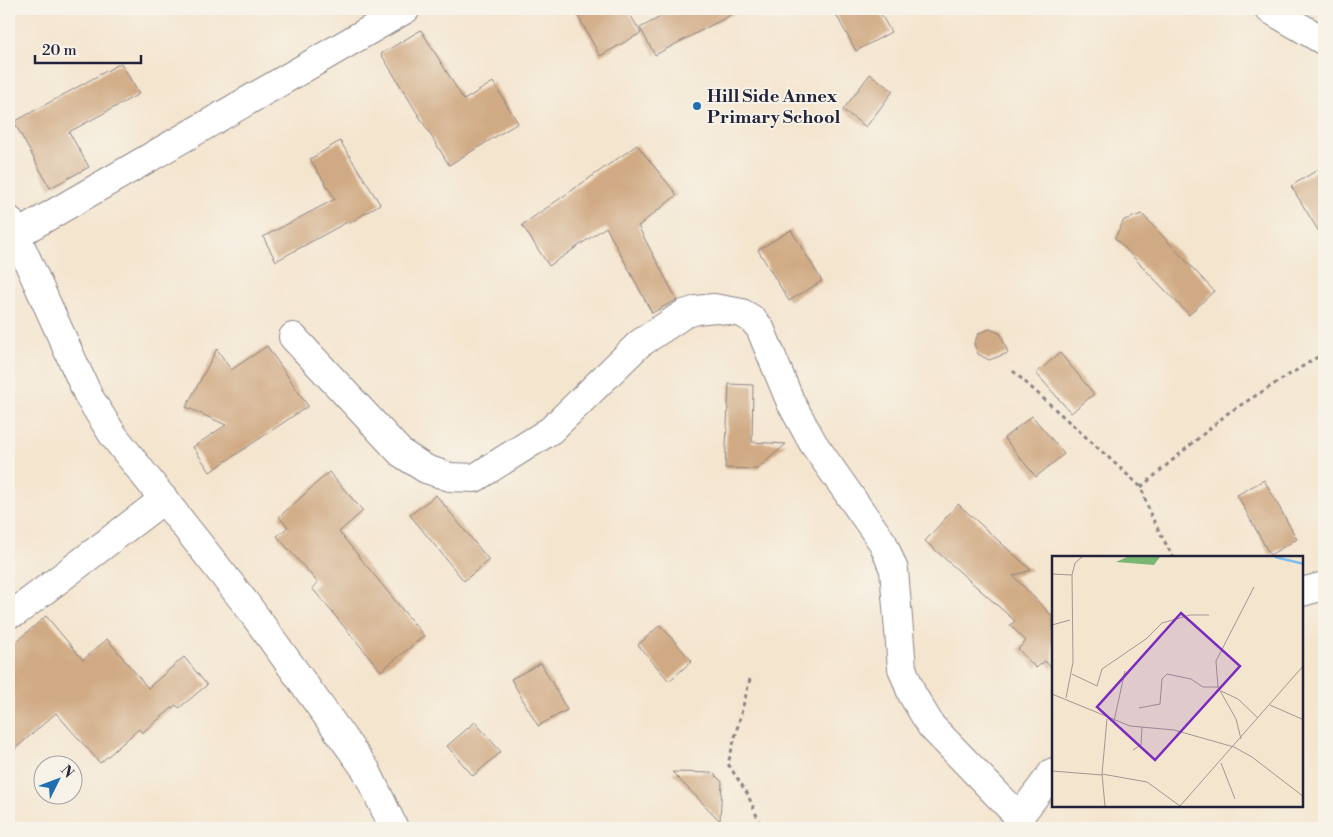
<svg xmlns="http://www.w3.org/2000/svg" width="1333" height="837" viewBox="0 0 1333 837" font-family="'Libre Bodoni',serif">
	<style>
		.building { fill: #d0aa84 }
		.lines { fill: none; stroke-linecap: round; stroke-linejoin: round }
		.minor-casing { stroke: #8b8485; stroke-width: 30 }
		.path { stroke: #8b8485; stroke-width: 3; stroke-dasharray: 4 4; stroke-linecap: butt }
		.minor { stroke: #fff; stroke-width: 28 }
		.poi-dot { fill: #1f6fb2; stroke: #f7f3e8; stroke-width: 2 }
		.labels { text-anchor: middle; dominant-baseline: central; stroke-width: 4; stroke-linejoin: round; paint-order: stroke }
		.poi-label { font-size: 18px; font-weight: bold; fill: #22223b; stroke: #f7f3e8; text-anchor: start }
		.inset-river { fill: none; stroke: #7cbef2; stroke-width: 2.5 }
		.inset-road { fill: none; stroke: #a09794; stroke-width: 1 }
		.view { fill: #7b2cbf; fill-opacity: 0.15; stroke: #7b2cbf; stroke-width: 2.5 }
		.inset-edge { fill: none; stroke: #22223b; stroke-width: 2.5 }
	</style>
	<rect width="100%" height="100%" fill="#f7f3e8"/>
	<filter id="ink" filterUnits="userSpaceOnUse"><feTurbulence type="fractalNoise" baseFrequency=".02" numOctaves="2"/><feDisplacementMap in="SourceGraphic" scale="10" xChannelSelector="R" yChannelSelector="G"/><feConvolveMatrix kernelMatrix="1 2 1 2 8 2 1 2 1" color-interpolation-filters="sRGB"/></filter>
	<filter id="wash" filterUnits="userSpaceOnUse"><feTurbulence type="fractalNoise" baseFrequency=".0096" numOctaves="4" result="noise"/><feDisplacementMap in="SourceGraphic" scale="20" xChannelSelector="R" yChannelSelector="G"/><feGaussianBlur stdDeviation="1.12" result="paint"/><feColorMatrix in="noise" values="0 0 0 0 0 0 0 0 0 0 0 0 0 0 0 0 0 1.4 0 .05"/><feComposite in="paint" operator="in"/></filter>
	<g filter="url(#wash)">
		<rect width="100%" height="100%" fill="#f4e5cf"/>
		<g id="blocks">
			<g class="building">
				<polygon points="574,9 627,9 641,33 600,56"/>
				<polygon points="675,9 742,9 655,55 640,28"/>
				<polygon points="833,9 878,9 891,32 856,51"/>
				<polygon points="421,30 464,100 493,82 518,123 449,165 381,54"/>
				<polygon points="121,63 139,94 69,132 89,167 50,188 14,122"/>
				<polygon points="870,74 893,91 866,127 843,110"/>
				<polygon points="340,141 380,204 350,223 349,221 276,261 263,237 335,199 310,159"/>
				<polygon points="637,145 677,195 638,226 677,300 652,313 606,227 549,266 522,225"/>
				<polygon points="1324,166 1324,240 1291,186"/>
				<polygon points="1142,214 1214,291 1189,315 1115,238 1124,220"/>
				<polygon points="791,230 822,281 789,301 758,250"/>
				<polygon points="990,329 1001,334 1008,353 989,360 978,354 974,344 979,333"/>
				<polygon points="267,346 308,406 210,472 193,447 226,425 186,407 217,349 231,370"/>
				<polygon points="1060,353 1094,394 1071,413 1036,373"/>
				<polygon points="729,384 753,385 752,442 786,444 757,469 725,468"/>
				<polygon points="1032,416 1064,454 1036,477 1004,438"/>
				<polygon points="329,472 363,511 339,532 424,636 381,671 312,588 318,583 277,536 288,527 279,517"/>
				<polygon points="1264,480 1297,539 1270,555 1237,495"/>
				<polygon points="436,495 489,560 464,581 410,515"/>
				<polygon points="958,504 1031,570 1013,576 1053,617 1053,670 1045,661 1036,668 1018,649 1026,641 1010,625 1015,621 925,541"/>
				<polygon points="46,616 83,660 107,639 148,688 184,657 207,685 179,708 176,705 142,733 139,729 100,763 56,713 9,754 9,648"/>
				<polygon points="660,625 692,661 669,681 638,645"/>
				<polygon points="541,663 567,710 538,726 511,679"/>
				<polygon points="475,722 501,752 473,776 447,746"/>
				<polygon points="672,772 713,773 722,782 720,821"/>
			</g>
		</g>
	</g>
	<g filter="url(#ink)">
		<use href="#blocks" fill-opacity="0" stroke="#8b8485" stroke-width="1"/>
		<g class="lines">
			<g class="minor-casing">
				<g id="minor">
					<polyline points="1269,9 1324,41"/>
					<polyline points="9,220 89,397 113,435 247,605 366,770 394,828"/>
					<polyline points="16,235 406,9"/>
					<polyline points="293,337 401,453 426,469 450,477 475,478 551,430 639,344 684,314 697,310 714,308 742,313 752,319 760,328 791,403 813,443 883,543 894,570 902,668 912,694 931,726 1019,817"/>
					<polyline points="1302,592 1324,586"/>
					<polyline points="9,613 16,612 164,499"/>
					<polyline points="1017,828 1019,817 1053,772"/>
				</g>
			</g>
			<g class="path">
				<polyline points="1013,371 1141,487 1151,516 1173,557"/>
				<polyline points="1141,487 1228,413 1324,353"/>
				<polyline points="750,679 728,764 747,793 762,828"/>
			</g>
			<use href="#minor" class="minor"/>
		</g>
	</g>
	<circle class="poi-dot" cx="697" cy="106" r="5"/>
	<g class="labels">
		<g class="poi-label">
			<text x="707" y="96">Hill Side Annex<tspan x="707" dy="21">Primary School</tspan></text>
		</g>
	</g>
	<g transform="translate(1052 556)">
		<rect width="251" height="251" fill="#f4e5cf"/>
		<path d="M75,1H108L102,9L64,6Z" fill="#7bb674"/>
		<path class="inset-river" d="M223,1L252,8"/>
		<path class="inset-road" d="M0,18L20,19M0,69L18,64M20,118L45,130L50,113L94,83L110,67L138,59H157M169,135L186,143L206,162M0,138L78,170L122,174L182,191L200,201L252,241M14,142L21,106L20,19L23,7L30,1M218,149L252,164M87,152L108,148L110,123L115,118L139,123L151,131H166M62,165L73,115M189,183L184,163L166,131L164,105L202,31M81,194L89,189L90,171M169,207L183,243M0,215L50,219M50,218L95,226L128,250M53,250L50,218L55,163M128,250L252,109"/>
		<path class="view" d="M129,57L188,110L103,204L45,151Z"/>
		<rect width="251" height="251" class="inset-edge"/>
	</g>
	<rect width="1333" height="837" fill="none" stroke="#f7f3e8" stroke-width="30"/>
	<g transform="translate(58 780) rotate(48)"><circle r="24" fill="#f7f3e8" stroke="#a29fa3"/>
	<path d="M0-4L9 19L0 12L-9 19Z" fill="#1f6fb2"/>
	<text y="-8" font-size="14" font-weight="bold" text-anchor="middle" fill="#22223b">N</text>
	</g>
	<path d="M35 55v8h106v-8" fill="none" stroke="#22223b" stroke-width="2.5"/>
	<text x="42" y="55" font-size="15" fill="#22223b" stroke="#f7f3e8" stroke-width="4" paint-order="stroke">20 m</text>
</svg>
